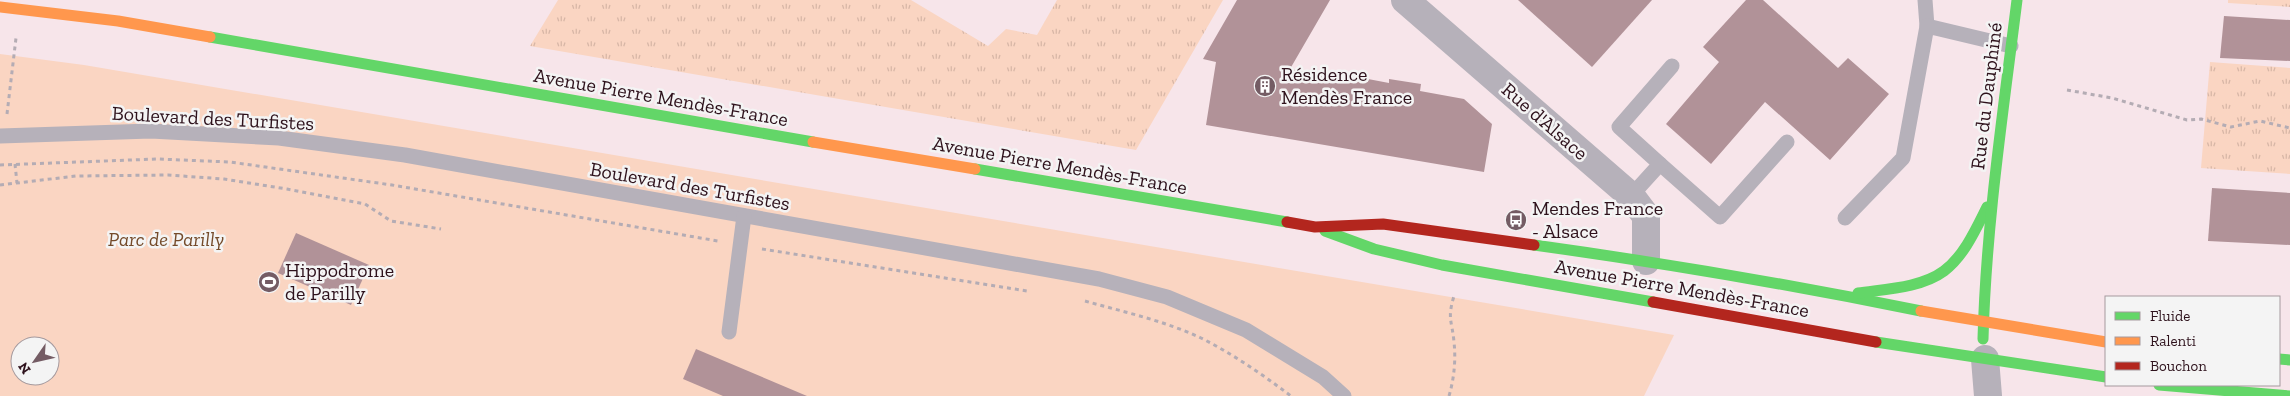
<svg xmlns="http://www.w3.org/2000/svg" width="2290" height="396" viewBox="0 0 2290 396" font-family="'Zilla Slab',serif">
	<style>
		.grass { fill: url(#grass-tufts) }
		.park { fill: #fad5c2; fill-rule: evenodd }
		.building { fill: #b19298 }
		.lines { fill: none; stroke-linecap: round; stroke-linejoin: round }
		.path { stroke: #b4acb4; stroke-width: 3; stroke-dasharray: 4 4; stroke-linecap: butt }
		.lane { stroke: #b6b1ba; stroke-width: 15 }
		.street { stroke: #b6b1ba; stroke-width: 28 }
		.fast { stroke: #63d668; stroke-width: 11 }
		.slow { stroke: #ff974d; stroke-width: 11 }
		.jam { stroke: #b3261e; stroke-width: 11 }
		.labels { text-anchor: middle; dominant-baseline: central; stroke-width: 5; stroke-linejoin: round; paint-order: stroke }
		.poi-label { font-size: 20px; fill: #2e121c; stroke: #f4f4f4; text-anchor: start }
		.street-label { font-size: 20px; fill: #2e121c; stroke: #f4f4f4 }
		.park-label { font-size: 20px; font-style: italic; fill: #754b2a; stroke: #f4f4f4 }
	</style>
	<defs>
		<pattern id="grass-tufts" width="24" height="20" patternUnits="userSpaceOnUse" patternTransform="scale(1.25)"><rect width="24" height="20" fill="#fad5c2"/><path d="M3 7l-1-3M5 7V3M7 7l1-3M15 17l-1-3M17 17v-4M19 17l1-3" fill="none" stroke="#d7b6a6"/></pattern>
	</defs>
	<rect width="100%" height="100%" fill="#f7e5ea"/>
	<g class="grass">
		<polygon points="558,0 911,0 988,46 1006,29 1037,35 1057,0 1223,0 1136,150 530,46"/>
		<polygon points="2228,0 2290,0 2290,7 2228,3"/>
		<polygon points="2210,62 2290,68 2290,174 2201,168"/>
	</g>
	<path class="park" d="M0,54L84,65L1674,335L1644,396H0ZM20,346H50V376H20Z"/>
	<g class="building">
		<polygon points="1237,0 1330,0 1290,69 1368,82 1368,79 1389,83 1389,79 1421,84 1420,91 1464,99 1492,124 1484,172 1206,125 1216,62 1203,59"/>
		<polygon points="1518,0 1652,0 1592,67"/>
		<polygon points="1746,0 1763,0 1838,68 1848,58 1889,94 1830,160 1765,102 1711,164 1666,124 1719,62 1703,47"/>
		<polygon points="2224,16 2290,20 2290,61 2220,58"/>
		<polygon points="2212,188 2290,193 2290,245 2208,241"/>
		<polygon points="296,233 369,265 351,305 278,273"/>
		<polygon points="696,349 807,396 723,396 683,379"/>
	</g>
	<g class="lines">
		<g class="path">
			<polyline points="2067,90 2112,98 2187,120 2201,119 2231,127 2260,121 2290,128"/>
			<polyline points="7,114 16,38"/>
			<polyline points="15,164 17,183"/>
			<polyline points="0,165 157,159 230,162 392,185 718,241"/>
			<polyline points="0,185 76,176 168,175 224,179 287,189 365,204 391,221 441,229"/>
			<polyline points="762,249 1027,291"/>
			<path d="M1085,301C1124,312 1165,321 1201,338C1233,354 1263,375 1291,396"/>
			<path d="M1449,396C1454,379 1456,360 1454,342C1452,320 1447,319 1454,296"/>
		</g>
		<g class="lane">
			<polyline points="1925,0 1927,26"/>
			<polyline points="0,136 151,131 279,138 405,155 1099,279 1167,297 1246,330 1323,377 1344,396"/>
			<polyline points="1660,164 1720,217 1787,142"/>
			<polyline points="1631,196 1660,164 1619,127 1672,66"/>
			<polyline points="1845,218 1903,158 1927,26 2011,46"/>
			<polyline points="729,332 744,216"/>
		</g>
		<g class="street">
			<polyline points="1405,0 1631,196 1646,216 1646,261"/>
			<polyline points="1985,359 1988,396"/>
		</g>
		<g class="fast">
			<polyline points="210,37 813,142"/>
			<polyline points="975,169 1287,222"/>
			<polyline points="1325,231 1374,249 1442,265 1653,302"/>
			<path d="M1534,245C1664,263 1793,285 1921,311"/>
			<path d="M1858,293C1885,289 1921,288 1944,271C1964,256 1976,229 1987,207"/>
			<path d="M1983,339C1986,225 2003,113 2017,0"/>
			<polyline points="1876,342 2106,377"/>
			<polyline points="2279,359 2290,360"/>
			<polyline points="2159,385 2290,396"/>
		</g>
		<g class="slow">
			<polyline points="0,7 118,21 210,37"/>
			<polyline points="813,142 975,169"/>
			<polyline points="1921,311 2106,342"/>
		</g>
		<g class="jam">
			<polyline points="1287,222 1315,227 1383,224 1534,245"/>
			<polyline points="1653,302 1876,342"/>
		</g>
	</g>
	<defs>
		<g id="building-disc" transform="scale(1.125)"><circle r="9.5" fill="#745c64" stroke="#f4f4f4"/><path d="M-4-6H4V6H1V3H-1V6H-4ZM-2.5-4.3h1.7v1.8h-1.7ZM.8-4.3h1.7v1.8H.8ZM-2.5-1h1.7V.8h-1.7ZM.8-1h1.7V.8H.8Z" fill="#fff"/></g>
		<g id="bus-disc" transform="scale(1.125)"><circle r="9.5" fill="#745c64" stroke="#f4f4f4"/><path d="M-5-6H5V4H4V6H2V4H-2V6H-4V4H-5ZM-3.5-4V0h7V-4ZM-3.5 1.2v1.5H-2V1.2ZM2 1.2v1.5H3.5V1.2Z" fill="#fff"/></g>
		<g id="stadium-disc" transform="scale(1.125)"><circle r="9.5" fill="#745c64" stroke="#f4f4f4"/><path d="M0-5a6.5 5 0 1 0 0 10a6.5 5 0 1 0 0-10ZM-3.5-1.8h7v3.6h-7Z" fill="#fff"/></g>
	</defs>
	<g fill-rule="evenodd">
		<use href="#building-disc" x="1265" y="86"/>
		<use href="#bus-disc" x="1516" y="220"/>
		<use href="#stadium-disc" x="269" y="282"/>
	</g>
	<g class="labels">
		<g class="poi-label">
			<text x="1281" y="74">Résidence<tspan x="1281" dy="23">Mendès France</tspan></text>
			<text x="1532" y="208">Mendes France<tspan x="1532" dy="23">- Alsace</tspan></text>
			<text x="285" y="270">Hippodrome<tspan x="285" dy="23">de Parilly</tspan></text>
		</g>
		<g class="street-label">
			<text transform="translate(1986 96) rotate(-83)">Rue du Dauphiné</text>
			<text transform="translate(661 97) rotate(10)">Avenue Pierre Mendès-France</text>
			<text transform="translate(213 118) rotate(3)">Boulevard des Turfistes</text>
			<text transform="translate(1545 121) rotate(41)">Rue d'Alsace</text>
			<text transform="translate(1060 165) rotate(10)">Avenue Pierre Mendès-France</text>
			<text transform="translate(690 186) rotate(10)">Boulevard des Turfistes</text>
			<text transform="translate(1682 288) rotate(10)">Avenue Pierre Mendès-France</text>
		</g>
		<g class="park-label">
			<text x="166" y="239">Parc de Parilly</text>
		</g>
	</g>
	<rect x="2105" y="296" width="175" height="90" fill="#f4f4f4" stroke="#a59a9e"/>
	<rect x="2115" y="312" width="25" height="8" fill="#63d668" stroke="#a59a9e"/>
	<text x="2150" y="321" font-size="15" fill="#2e121c">Fluide</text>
	<rect x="2115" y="337" width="25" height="8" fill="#ff974d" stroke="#a59a9e"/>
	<text x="2150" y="346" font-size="15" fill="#2e121c">Ralenti</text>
	<rect x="2115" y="362" width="25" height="8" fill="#b3261e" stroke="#a59a9e"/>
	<text x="2150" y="371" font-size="15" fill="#2e121c">Bouchon</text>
	<g transform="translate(35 361) rotate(236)"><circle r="24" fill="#f4f4f4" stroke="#a59a9e"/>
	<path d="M0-4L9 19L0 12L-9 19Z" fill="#745c64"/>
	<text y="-8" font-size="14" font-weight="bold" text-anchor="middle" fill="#2e121c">N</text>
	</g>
</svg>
